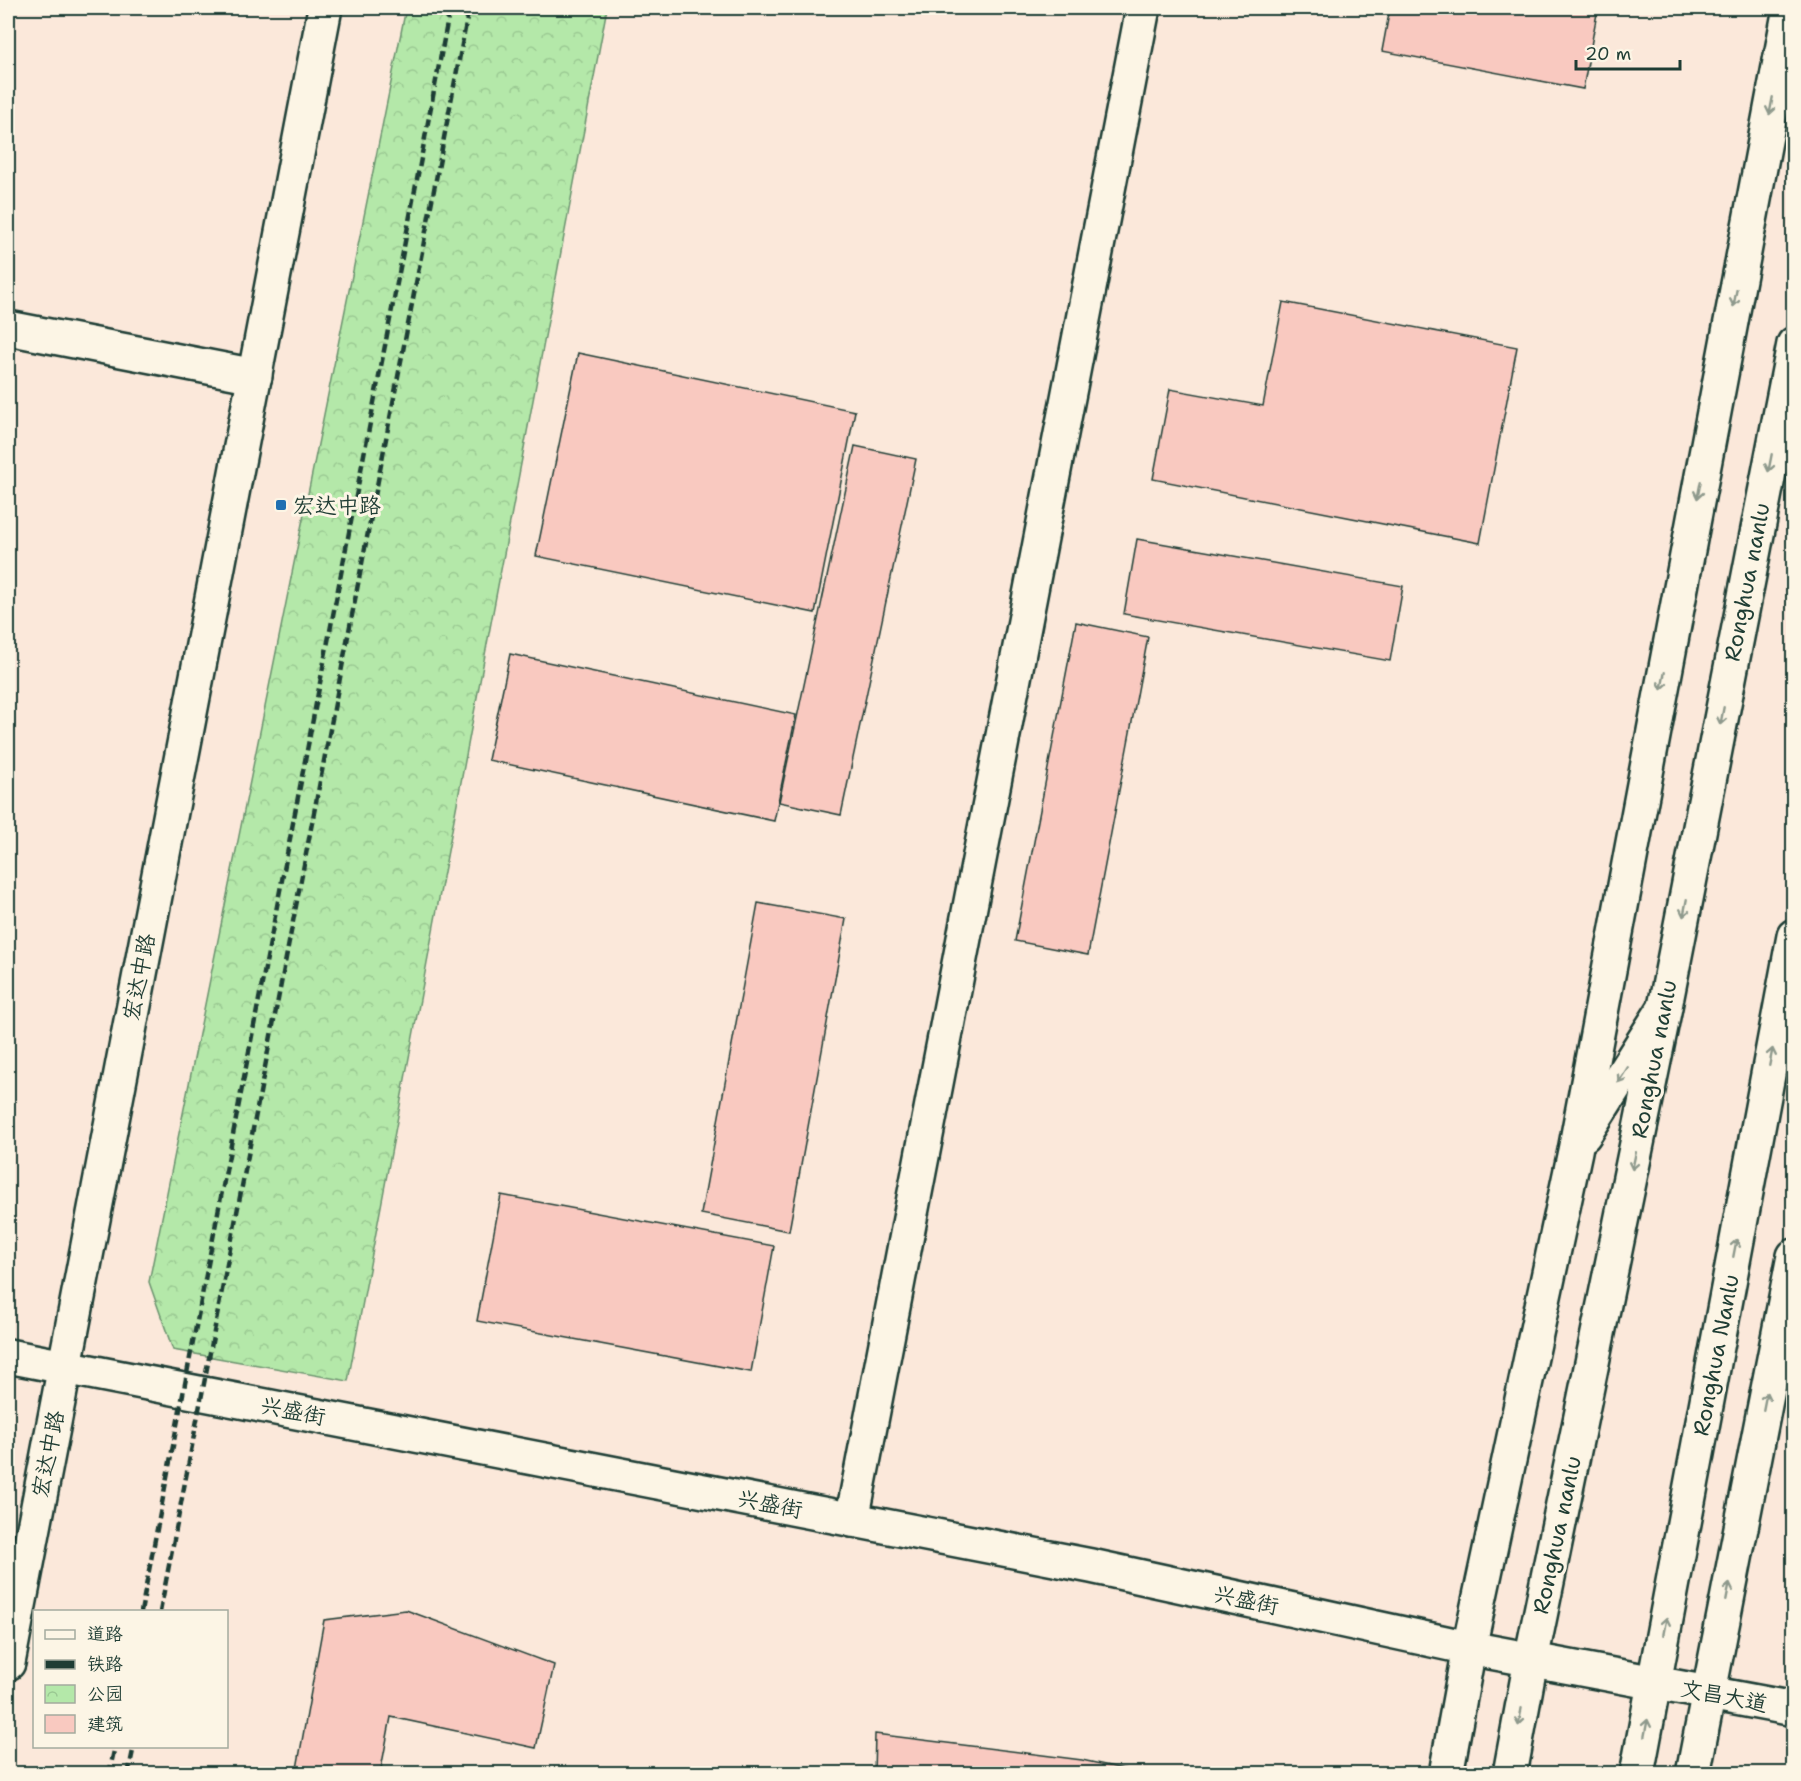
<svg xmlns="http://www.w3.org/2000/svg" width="1801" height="1781" viewBox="0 0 1801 1781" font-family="'Shantell Sans','LXGW WenKai TC',sans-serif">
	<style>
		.park { fill: url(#park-crowns); stroke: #6a926e; stroke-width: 1.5 }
		.building { fill: #f9c9c0; stroke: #1f3d34; stroke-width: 1.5 }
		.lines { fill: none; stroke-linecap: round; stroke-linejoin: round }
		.minor-casing { stroke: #1f3d34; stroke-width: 38 }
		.major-casing { stroke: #1f3d34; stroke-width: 38 }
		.minor { stroke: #fcf5e5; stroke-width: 33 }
		.major { stroke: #fcf5e5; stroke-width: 33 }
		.rail { stroke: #1f3d34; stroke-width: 4.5; stroke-dasharray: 9 4.5; stroke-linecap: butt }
		.oneway { stroke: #8e998c }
		.poi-dot { fill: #1f6fb2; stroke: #fcf5e5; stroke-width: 2 }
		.labels { text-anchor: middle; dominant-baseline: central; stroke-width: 6; stroke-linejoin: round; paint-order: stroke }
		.poi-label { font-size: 22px; fill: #1f3d34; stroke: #fcf5e5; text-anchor: start }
		.street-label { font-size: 22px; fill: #1f3d34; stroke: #fcf5e5 }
	</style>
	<defs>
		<pattern id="park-crowns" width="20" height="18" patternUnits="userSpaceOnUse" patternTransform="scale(1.5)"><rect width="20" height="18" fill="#b4e8a9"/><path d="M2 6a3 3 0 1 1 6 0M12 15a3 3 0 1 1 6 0" fill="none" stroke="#9ac892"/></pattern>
	</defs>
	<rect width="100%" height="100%" fill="#fbe8da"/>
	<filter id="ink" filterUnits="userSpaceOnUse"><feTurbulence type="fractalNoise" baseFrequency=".0167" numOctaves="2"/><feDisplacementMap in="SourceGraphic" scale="12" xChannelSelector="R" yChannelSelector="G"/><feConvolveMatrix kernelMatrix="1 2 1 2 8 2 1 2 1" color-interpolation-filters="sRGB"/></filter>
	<g filter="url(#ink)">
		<polygon class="park" points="406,8 607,8 348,1381 173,1350 149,1282"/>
		<g class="building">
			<polygon points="1390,8 1598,8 1583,89 1382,51"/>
			<polygon points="1283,302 1517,347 1480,543 1153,479 1170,389 1263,406"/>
			<polygon points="578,353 855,411 815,613 536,556"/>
			<polygon points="855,446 916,459 841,815 779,802"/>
			<polygon points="1137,539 1403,586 1390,661 1124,614"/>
			<polygon points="1076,622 1148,637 1088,955 1015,941"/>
			<polygon points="510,654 796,715 774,821 488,760"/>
			<polygon points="758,903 846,919 789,1231 701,1214"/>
			<polygon points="501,1195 774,1246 751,1372 477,1321"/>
			<polygon points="406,1610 554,1665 536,1748 391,1717 380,1774 296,1774 324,1620"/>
			<polygon points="875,1734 1082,1760 1146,1774 874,1774"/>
		</g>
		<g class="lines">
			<g class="minor-casing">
				<g id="minor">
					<polyline points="8,328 255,376"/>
					<polyline points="1584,1135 1664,1009"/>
					<polyline points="8,1356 1091,1566 1469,1648 1794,1709"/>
					<polyline points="852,1520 1143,8"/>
					<polyline points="8,1663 325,8"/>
					<polyline points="1446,1774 1469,1648 1575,1151 1790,8"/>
					<polyline points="1693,1774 1794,1256"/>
				</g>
			</g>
			<g class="major-casing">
				<g id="major">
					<polyline points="1510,1774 1531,1660 1665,1007 1794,344"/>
					<polyline points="1637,1774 1794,936"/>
				</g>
			</g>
			<use href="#minor" class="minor"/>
			<use href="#major" class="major"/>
			<g class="rail">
				<polyline points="141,1612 450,8"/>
				<polyline points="160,1612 469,8"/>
				<polyline points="109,1774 115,1746"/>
				<polyline points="128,1774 134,1746"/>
			</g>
		</g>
		<defs><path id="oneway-shaft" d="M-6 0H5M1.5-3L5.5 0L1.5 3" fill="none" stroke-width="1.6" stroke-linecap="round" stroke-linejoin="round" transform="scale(1.5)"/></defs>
		<g class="oneway">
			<use href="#oneway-shaft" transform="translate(1771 106) rotate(101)"/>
			<use href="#oneway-shaft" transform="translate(1735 298) rotate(101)"/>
			<use href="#oneway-shaft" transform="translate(1770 463) rotate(101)"/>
			<use href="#oneway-shaft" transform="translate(1699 490) rotate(101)"/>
			<use href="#oneway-shaft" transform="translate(1663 681) rotate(101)"/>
			<use href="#oneway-shaft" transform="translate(1722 716) rotate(101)"/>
			<use href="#oneway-shaft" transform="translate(1685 908) rotate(101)"/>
			<use href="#oneway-shaft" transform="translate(1771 1057) rotate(-79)"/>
			<use href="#oneway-shaft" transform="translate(1623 1075) rotate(122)"/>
			<use href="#oneway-shaft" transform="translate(1634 1161) rotate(102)"/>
			<use href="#oneway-shaft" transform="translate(1735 1248) rotate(-79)"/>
			<use href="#oneway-shaft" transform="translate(1765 1401) rotate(-79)"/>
			<use href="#oneway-shaft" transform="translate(1728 1592) rotate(-79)"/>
			<use href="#oneway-shaft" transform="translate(1665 1626) rotate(-79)"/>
			<use href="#oneway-shaft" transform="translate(1520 1717) rotate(100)"/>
			<use href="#oneway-shaft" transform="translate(1646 1728) rotate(-79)"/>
		</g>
	</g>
	<rect class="poi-dot" x="275" y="499" width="12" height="12" rx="3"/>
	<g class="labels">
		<g class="poi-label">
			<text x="293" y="505">宏达中路</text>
		</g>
		<g class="street-label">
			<text transform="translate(1747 582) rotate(-79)">Ronghua nanlu</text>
			<text transform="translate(139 977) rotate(-79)">宏达中路</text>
			<text transform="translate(1654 1059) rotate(-79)">Ronghua nanlu</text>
			<text transform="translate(1716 1355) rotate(-79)">Ronghua Nanlu</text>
			<text transform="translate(293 1411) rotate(11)">兴盛街</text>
			<text transform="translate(48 1454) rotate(-79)">宏达中路</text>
			<text transform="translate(770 1504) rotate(11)">兴盛街</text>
			<text transform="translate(1557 1535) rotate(-78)">Ronghua nanlu</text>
			<text transform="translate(1246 1600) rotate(12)">兴盛街</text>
			<text transform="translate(1724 1696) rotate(11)">文昌大道</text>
		</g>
	</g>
	<rect width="1801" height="1781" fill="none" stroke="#fcf5e5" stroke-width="30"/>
	<rect x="15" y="15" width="1771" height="1751" fill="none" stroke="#1f3d34" stroke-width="2" filter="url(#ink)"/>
	<rect x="33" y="1610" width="195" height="138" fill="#fcf5e5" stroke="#a4ab9e" stroke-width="1.5"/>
	<rect x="45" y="1630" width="30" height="9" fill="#fcf5e5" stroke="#a4ab9e" stroke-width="1.5"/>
	<text x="87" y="1640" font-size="18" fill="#1f3d34">道路</text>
	<rect x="45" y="1660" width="30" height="9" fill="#1f3d34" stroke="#a4ab9e" stroke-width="1.5"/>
	<text x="87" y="1670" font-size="18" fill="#1f3d34">铁路</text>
	<rect x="45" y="1685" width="30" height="18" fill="url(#park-crowns)" stroke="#a4ab9e" stroke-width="1.5"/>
	<text x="87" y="1700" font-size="18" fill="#1f3d34">公园</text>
	<rect x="45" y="1715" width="30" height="18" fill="#f9c9c0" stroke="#a4ab9e" stroke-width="1.5"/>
	<text x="87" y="1730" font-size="18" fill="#1f3d34">建筑</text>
	<path d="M1576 60v9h104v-9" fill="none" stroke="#1f3d34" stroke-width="3"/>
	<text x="1585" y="60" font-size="18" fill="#1f3d34" stroke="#fcf5e5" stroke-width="4.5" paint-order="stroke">20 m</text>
</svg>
